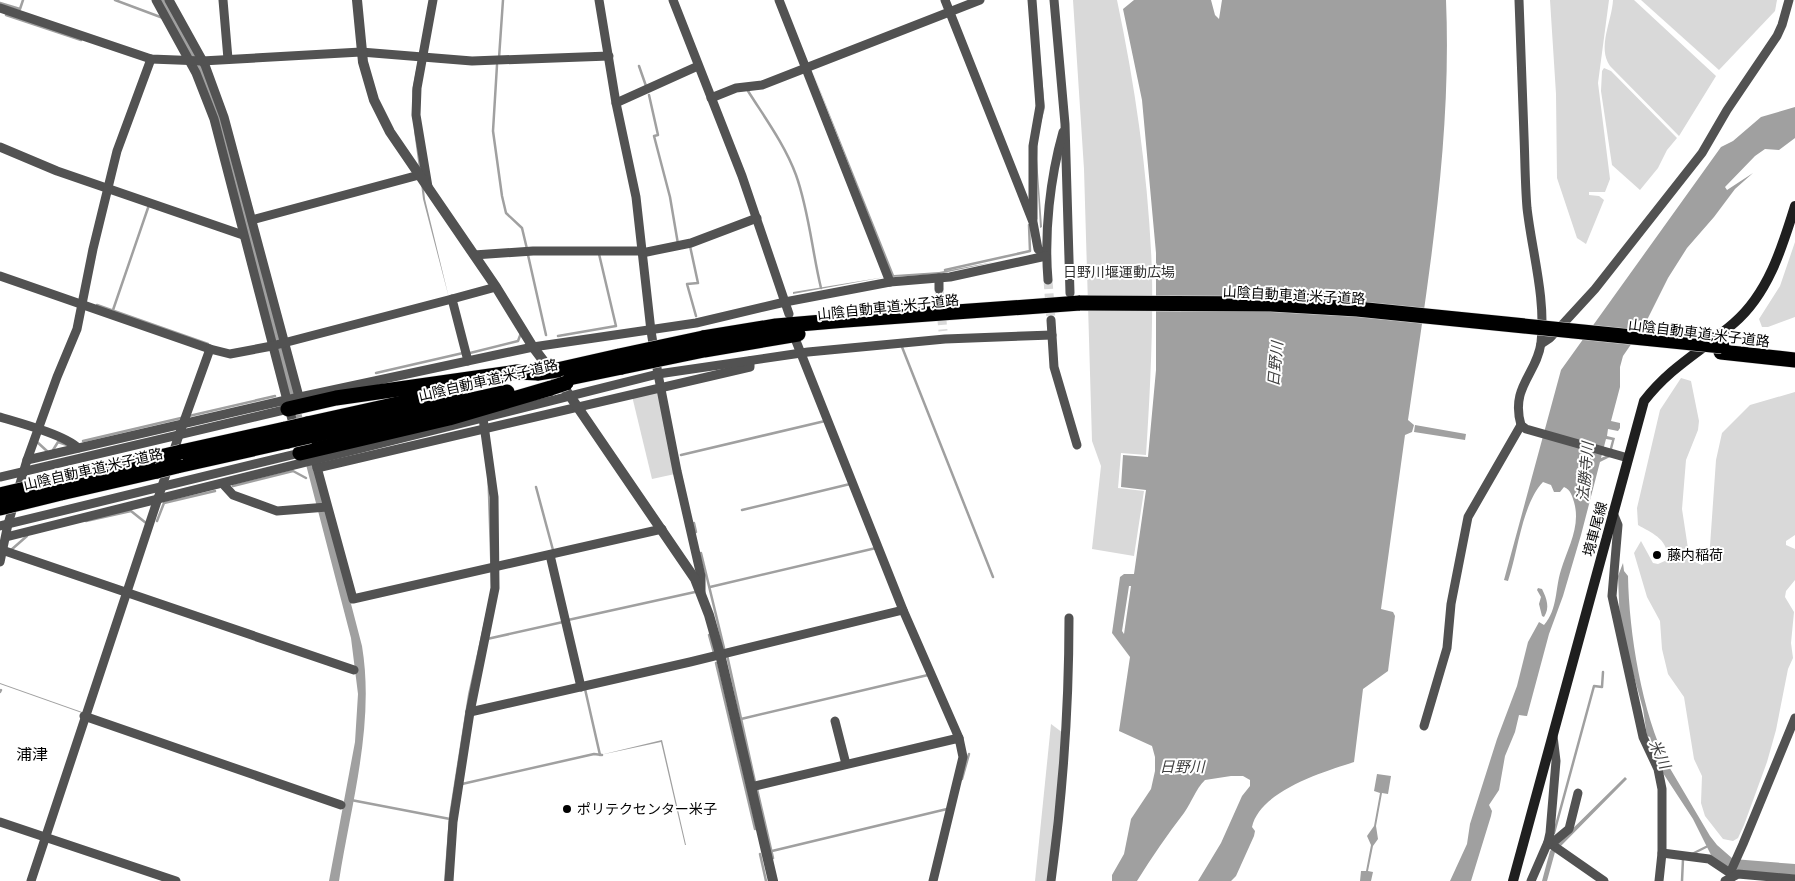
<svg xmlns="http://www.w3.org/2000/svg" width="1795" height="881" viewBox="0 0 1795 881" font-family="'Asap Condensed','Noto Sans JP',sans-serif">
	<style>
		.green { fill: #d9d9d9 }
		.water { fill: #a0a0a0; fill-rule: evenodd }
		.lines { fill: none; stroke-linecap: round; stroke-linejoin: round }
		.stream { stroke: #a0a0a0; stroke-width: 2.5 }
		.minor-tunnel { stroke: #d9d9d9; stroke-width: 9; stroke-dasharray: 9 4.5; stroke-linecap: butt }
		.motorway-casing { stroke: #dbdbdb; stroke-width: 16 }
		.minor { stroke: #525252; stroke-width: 9 }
		.tertiary { stroke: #525252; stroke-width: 10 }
		.secondary { stroke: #1f1f1f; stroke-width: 10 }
		.motorway { stroke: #000; stroke-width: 15 }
		.motorway-bridge-casing { stroke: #dbdbdb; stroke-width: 16; stroke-linecap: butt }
		.motorway-bridge { stroke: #000; stroke-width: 15 }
		.poi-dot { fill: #000; stroke: #fff; stroke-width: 2 }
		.labels { text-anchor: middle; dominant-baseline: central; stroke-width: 4; stroke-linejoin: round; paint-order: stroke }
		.park-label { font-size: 14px; fill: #303030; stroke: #fff }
		.street-label { font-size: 14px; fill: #000; stroke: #fff }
		.poi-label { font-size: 14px; fill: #000; stroke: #fff; text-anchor: start }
		.water-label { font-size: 15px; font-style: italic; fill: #414141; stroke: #fff }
		.quarter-label { font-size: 16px; fill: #000; stroke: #fff }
	</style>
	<rect width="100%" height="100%" fill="#fff"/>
	<g class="green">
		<path d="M1073,0H1117C1136,90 1149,182 1152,274C1153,334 1150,395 1146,455L1121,453L1118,488L1144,491L1134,556L1092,549L1101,466L1092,441L1084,169Z"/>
		<polygon points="1550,0 1609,0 1598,83 1610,179 1605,192 1589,192 1589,195 1599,196 1604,200 1586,244 1577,238 1557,178 1556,94"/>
		<path d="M1613,0H1634L1716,76L1679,136L1610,66C1597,47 1612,21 1613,0Z"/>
		<polygon points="1641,0 1777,0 1775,11 1719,70"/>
		<polygon points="1604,68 1611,71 1677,138 1667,150 1658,168 1640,190 1612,165 1601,91 1602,71"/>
		<polygon points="1795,242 1795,317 1768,327 1762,327 1759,319 1780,286"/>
		<path d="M1681,378L1691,381L1699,421L1698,430L1686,460L1682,509L1689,555L1693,561L1702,565L1707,561L1710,546L1716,460L1722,433L1750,405L1795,392V535L1786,541V545L1795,549V580L1786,591L1785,597L1794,612L1791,643L1793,658L1788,669L1776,730L1767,762L1744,825L1738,838L1733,841L1723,839L1705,816L1701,803L1702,776L1694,759L1684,697L1668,674L1662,649L1660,621L1647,597L1634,553L1641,541L1653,563L1658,564L1667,560C1670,540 1652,533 1638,525L1637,508L1660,410Z"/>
		<polygon points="658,390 675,474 652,479 632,396"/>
		<polygon points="1051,724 1063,733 1049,881 1035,881"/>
	</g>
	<g class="water">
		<path d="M158,0H167L209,77L289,366L362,646C375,724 351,804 339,881H329L355,742L358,694L351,638L220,133Z"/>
		<polygon points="1035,0 1045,108 1038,134 1037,159 1042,227 1040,228 1036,158"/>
		<path d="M1134,0H1211L1215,15L1219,19L1222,0H1446C1452,141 1428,281 1408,420L1414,425L1412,432L1405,435L1381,609L1393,612L1395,616L1388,671L1363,689L1354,762C1323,772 1260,791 1252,827L1255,831L1254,836L1236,876L1231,881H1198L1221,843L1242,796L1250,786V780L1243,776H1231L1205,780C1195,790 1192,802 1184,813C1167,835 1152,857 1137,881H1112V875L1124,854L1131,819L1151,789L1155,771V757L1152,746L1119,731L1130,657L1112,633L1120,577L1124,574H1134L1146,490L1121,487L1123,455L1148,457L1156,370V253L1142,100L1123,9ZM1129,586H1131L1124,634L1122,631Z"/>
		<polygon points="426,19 414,91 425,199 449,298 423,199 414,131 412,91"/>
		<polygon points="812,70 894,275 939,272 994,262 939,274 892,277"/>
		<path d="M1795,107V138L1779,150L1765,149L1755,156L1725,187L1727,190L1753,173L1735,189L1714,217L1687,248L1668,278L1645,324L1623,356L1620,367V387L1611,421L1620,423V428L1618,431L1608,429L1607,436L1615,438L1610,457L1600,462L1581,535L1563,596L1549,634L1527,716L1519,715L1515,732L1505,756L1499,790L1489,805L1492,811L1491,816L1471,881H1450L1467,844L1470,824L1497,739L1517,686L1528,642L1539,622L1544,625C1558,609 1555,588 1561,570C1568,547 1581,526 1574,502C1572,496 1571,490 1564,487L1560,492H1554L1551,485L1543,482C1522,504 1518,552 1508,581L1504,580L1561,370L1721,147L1733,141L1761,117ZM1606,439L1612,440L1608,455L1601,458Z"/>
		<polygon points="885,277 793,294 793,292"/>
		<polygon points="1415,425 1466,434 1465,440 1414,432"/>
		<polygon points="488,466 493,578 446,881 444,881 449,815 468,694 491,590 487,471"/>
		<path d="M1623,563L1624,571L1628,576C1629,633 1642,714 1668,765L1710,836L1717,845L1733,859L1795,864V875L1736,871L1713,859L1693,819L1659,767L1652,751L1654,749L1650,737L1647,736L1643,709L1620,626L1618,576Z"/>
		<path d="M1538,588L1542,589C1547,599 1550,608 1544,617L1542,616L1539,604L1541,597L1537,590Z"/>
		<polygon points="0,683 82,712 82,713 0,684"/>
		<polygon points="662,740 686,845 685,845 661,742 600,755"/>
		<polygon points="1377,774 1391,776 1388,794 1382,793 1376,826 1378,839 1373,846 1368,871 1373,872 1371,881 1360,881 1361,871 1366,871 1371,845 1367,836 1374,826 1380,793 1374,791"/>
		<polygon points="1625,777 1627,779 1555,852 1547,881 1542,881 1550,851"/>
	</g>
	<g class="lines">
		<g class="stream">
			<polyline points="115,0 163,18"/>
			<polyline points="0,3 20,9 23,0"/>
			<polyline points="6,15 81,40"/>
			<polyline points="499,58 503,0"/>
			<polyline points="497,65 493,131 502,196 506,213 522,228 527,249"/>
			<polyline points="639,66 646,86"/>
			<path d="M748,91C765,118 785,145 796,175C809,211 812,251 821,288"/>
			<polyline points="649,95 658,135 654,136 670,197 678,244"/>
			<polyline points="690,246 698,283 687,284 696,316"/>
			<polyline points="528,255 546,335"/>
			<polyline points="945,270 1030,251 1029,225"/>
			<polyline points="97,305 208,344"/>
			<polyline points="113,310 149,205"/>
			<polyline points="558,336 616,326 599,254"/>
			<polyline points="902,347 993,577"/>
			<polyline points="470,353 518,341 521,333"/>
			<polyline points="376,373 463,353"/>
			<polyline points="189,416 275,396"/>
			<polyline points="36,441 48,452"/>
			<polyline points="83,441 181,418"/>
			<polyline points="53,450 58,442 67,445"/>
			<polyline points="681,455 825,421"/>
			<polyline points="233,486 293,471 306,478"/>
			<polyline points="536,487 553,550"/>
			<polyline points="742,510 850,484"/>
			<polyline points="86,521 131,511 146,523"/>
			<polyline points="157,521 164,503 215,491"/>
			<polyline points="694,523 696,532"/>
			<polyline points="11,550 27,536"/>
			<polyline points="701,553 724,648"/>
			<polyline points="710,587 876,548"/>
			<polyline points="568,620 695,592"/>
			<polyline points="709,635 714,653"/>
			<polyline points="487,639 563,622"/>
			<polyline points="727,655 755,782"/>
			<polyline points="716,663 755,829"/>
			<polyline points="585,689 600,755"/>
			<polyline points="0,692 1,690"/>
			<polyline points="741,719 928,675"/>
			<polyline points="962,779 969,754"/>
			<polyline points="462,784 594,754 602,755"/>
			<polyline points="757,789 773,858"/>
			<polyline points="351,800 450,819"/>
			<polyline points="1554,833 1594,686 1602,687 1603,672"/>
			<polyline points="772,851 947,809"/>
			<polyline points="760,854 766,881"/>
			<polyline points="1692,854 1708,846"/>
			<polyline points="1682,881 1683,859"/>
		</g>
		<g class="minor-tunnel">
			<polyline points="1048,280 1051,320"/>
			<polyline points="939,289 943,331"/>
		</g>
		<g class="motorway-casing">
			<g id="motorway">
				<polyline points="703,338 776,326 846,320 1080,303"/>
				<polyline points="704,350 798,334"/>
				<polyline points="1721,352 1795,360"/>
				<polyline points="557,370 619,356"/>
				<polyline points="564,379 622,367"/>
				<polyline points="288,409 336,398 517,372 538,373"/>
				<polyline points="307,424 456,391"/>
				<polyline points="310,436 507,392"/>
				<polyline points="181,452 285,429"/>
				<polyline points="300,453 449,418 551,388"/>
				<polyline points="177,466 288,441"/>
				<polyline points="59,481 160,457"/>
				<polyline points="61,493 157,471"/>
			</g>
		</g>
		<g class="minor">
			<polyline points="156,0 196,73 214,119 295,431"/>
			<polyline points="169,0 205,65 224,117 298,393"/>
			<polyline points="223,0 228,59"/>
			<polyline points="599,0 616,103 636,197 651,331 658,374 677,471 701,576 701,592"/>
			<polyline points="673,0 742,176 789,314"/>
			<polyline points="779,0 890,282"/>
			<polyline points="945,0 1033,222 1038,249 1046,256"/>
			<polyline points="1032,0 1040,106 1033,146 1033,219"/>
			<polyline points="1054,0 1065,124 1070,293"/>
			<path d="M1519,0C1521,45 1522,91 1524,136C1525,160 1525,184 1527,208C1532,252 1546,298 1541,343C1537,374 1510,387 1521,425L1526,429L1628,458"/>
			<polyline points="0,8 151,59 202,61 361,52 472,61 609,56"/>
			<polyline points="711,98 736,88 762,85 980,0"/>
			<polyline points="616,103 698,66"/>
			<polyline points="0,147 57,171 243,235"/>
			<polyline points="428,187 416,115 417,88 433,0"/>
			<polyline points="252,220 419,175"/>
			<polyline points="642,253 691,243 757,218"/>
			<polyline points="474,255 533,251 642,251"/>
			<polyline points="0,276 210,349 230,354 272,346 452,299"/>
			<polyline points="939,278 939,289"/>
			<path d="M1048,280C1044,233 1050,178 1063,132"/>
			<polyline points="1051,320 1054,367 1077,445"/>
			<polyline points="796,341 903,610 959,738"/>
			<polyline points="1541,344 1550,338 1595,289 1702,153 1727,110 1777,36 1782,25 1789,0"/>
			<polyline points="468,361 452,299 496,287"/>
			<path d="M0,417C20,423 65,435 78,448"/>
			<polyline points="27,460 286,400 533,347 696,323 785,302 890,282 950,277 1046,256"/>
			<polyline points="315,460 353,599 662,529"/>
			<polyline points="317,468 750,367 750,361"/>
			<polyline points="0,477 288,409"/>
			<polyline points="223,484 233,495 277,511 327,507"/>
			<polyline points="1613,513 1618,525 1612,596 1643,737 1658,769 1662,789 1662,853 1659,881"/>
			<polyline points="0,526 300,453"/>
			<polyline points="6,537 658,374 808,352 945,339 1052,335"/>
			<polyline points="2,550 354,670"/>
			<polyline points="550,555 581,687"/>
			<polyline points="0,562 8,524 27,460 57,377 77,329 93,249 117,151 151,59"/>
			<polyline points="470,712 690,662 903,610"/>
			<polyline points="84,716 341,805"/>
			<polyline points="835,721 846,764"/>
			<polyline points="1424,726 1447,648 1451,604 1468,517 1521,425"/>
			<polyline points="751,787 959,738 963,757 933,881"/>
			<polyline points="0,822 176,881"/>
			<polyline points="1548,842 1604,881"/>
			<polyline points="1551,844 1569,829 1578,793"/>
			<polyline points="1662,853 1709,859 1730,873"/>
			<polyline points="1731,876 1730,873 1743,844 1795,718"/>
			<polyline points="31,881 179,435 210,349"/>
			<polyline points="449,881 453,822 470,712 495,588 494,497 483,418"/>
			<path d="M1051,881C1063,793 1069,706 1069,618"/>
			<polyline points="1531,881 1548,842 1550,833 1556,761 1553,736"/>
			<polyline points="1725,881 1738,874 1795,879"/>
		</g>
		<polyline class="tertiary" points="357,0 363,62 374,100 390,132 496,287 533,347 570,396 695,579 709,615 720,654 773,881"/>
		<path class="secondary" d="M1513,881L1644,401C1671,366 1702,351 1734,323C1768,294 1782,248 1795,206"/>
		<use href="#motorway" class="motorway"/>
		<g class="motorway-bridge-casing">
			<g id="motorway-bridge">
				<polyline points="1080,303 1271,304 1357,309 1722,346"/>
				<polyline points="619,356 703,338"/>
				<polyline points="622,367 704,350"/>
				<polyline points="538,373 557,370"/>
				<polyline points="551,388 566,383"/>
				<polyline points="285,429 307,424"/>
				<polyline points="288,441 310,436"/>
				<polyline points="160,457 181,452"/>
				<polyline points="157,471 177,466"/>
				<polyline points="0,495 59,481"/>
				<polyline points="0,508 61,493"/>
			</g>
		</g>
		<use href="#motorway-bridge" class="motorway-bridge"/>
	</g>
	<g class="poi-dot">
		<circle cx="1657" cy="555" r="5"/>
		<circle cx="567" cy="809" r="5"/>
	</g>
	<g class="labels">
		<g class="park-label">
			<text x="1119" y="272">日野川堰運動広場</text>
		</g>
		<g class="street-label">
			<text transform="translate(1294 295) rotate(3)">山陰自動車道;米子道路</text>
			<text transform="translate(888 307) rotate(-6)">山陰自動車道;米子道路</text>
			<text transform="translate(1699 333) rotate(7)">山陰自動車道;米子道路</text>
			<text transform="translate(488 380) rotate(-13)">山陰自動車道;米子道路</text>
			<text transform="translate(93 469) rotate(-13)">山陰自動車道;米子道路</text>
			<text transform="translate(1595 529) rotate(-75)">境車尾線</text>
		</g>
		<g class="poi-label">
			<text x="1667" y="555">藤内稲荷</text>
			<text x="577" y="809">ポリテクセンター米子</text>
		</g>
		<g class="water-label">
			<text transform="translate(1275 364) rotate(-85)">日野川</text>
			<text transform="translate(1585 472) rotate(-85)">法勝寺川</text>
			<text transform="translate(1660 754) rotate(66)">米川</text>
			<text x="1182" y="766">日野川</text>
		</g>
		<g class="quarter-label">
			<text x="32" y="754">浦津</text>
		</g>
	</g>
</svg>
